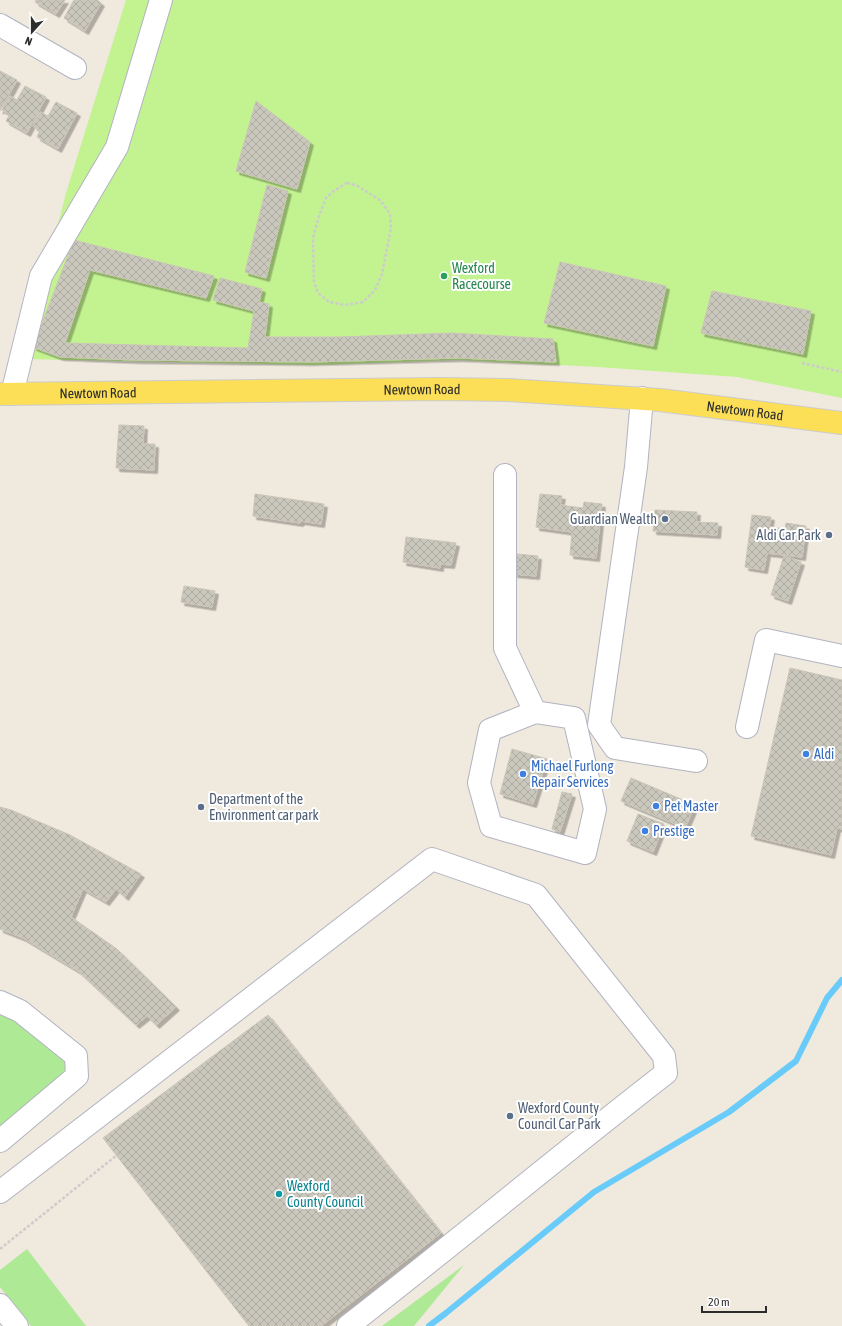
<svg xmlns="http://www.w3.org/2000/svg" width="842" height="1326" viewBox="0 0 842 1326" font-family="'Asap Condensed',sans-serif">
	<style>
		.grass { fill: #aeea96 }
		.pitch { fill: #c3f291 }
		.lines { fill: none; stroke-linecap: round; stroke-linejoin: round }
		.stream { stroke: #69cbf9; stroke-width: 6 }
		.building { fill: url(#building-cross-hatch); stroke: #cbc5b7; filter: url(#shadow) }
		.minor-casing { stroke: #b2b3c1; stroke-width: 24 }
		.major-casing { stroke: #ccc; stroke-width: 24 }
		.path { stroke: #ccc; stroke-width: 2.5; stroke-dasharray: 3 2; stroke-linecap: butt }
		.minor { stroke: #fff; stroke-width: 22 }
		.major { stroke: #fcdf56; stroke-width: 22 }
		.leisure-dot { fill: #2e9e5b; stroke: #fff; stroke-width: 1.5 }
		.service-dot { fill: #5c6f8a; stroke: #fff; stroke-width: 1.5 }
		.shop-dot { fill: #3f7fe0; stroke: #fff; stroke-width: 1.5 }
		.culture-dot { fill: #0f9aa8; stroke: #fff; stroke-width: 1.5 }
		.labels { text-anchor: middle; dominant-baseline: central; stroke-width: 4; stroke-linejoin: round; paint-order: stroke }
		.leisure-label { font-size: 14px; fill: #27864d; stroke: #fff; text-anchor: start }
		.street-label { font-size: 14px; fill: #2c2c2c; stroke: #fff }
		.service-label { font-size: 14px; fill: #4e5e75; stroke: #fff; text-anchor: end }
		.shop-label { font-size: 14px; fill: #366cbe; stroke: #fff; text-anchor: start }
		.culture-label { font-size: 14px; fill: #0d838f; stroke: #fff; text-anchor: start }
	</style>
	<defs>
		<pattern id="building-cross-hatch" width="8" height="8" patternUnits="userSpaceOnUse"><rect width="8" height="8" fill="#cac7bc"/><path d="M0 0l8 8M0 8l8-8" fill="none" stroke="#aeaba2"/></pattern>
		<filter id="shadow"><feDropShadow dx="3.5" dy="3.5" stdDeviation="0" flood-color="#0004"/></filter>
	</defs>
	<rect width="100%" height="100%" fill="#efe9de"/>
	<g class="grass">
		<polygon points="0,1012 13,1018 60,1052 68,1066 61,1081 0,1129"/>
		<polygon points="27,1249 86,1326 31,1326 0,1287 0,1270"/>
		<polygon points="464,1265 414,1326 382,1326"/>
	</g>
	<polygon class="pitch" points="126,0 842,0 842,398 737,377 598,367 458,360 313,365 24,359 66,193"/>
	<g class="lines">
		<polyline class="stream" points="429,1326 446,1313 594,1192 729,1112 796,1061 827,998 842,980"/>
	</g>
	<g class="building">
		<polygon points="36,0 65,0 56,14 35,2"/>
		<polygon points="74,0 97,0 101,3 85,31 64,18"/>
		<polygon points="0,71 17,80 0,111"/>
		<polygon points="25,86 46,97 27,133 6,121 10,114 2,110 10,96 17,100"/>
		<polygon points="256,101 310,142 297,189 236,171"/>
		<polygon points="56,102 77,113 58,149 37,137 40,130 33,126 40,112 48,116"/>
		<polygon points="267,185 288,191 266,278 245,272"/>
		<polygon points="74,240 214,276 206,298 90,270 65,343 248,348 254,311 213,300 220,278 262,289 259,302 269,304 265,337 339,337 452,333 553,339 556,362 459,358 310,362 134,360 60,357 33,347"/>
		<polygon points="560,262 666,286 653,346 544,323"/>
		<polygon points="712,291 811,311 803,354 701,333"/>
		<polygon points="119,425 144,426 143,444 155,444 154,470 116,468"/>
		<polygon points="255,494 324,504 321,524 301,521 300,523 253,516"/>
		<polygon points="540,494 562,496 560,505 583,508 584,502 602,504 596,558 570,555 572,532 536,527"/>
		<polygon points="655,510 697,512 696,522 718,523 717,535 653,531"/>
		<polygon points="752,515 771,517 769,527 785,529 786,523 806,526 802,557 767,553 764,570 745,567"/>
		<polygon points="406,537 456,543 451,565 440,564 440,568 403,562"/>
		<polygon points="517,554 538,556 536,576 514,574"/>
		<polygon points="784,556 801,562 788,601 771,595"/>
		<polygon points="184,586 215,591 212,607 181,602"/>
		<polygon points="790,668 842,680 842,829 837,828 831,855 751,836"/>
		<polygon points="512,749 547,759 533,804 500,794"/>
		<polygon points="631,778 695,805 685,828 621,801"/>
		<polygon points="562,792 572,794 560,832 552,829"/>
		<polygon points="0,807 11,810 70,835 141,874 125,897 116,889 106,902 83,889 71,917 117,949 176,1007 156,1025 147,1016 136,1025 78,971 23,938 0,929"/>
		<polygon points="638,814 664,824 653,852 627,841"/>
		<polygon points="268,1015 441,1233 321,1326 249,1326 103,1138"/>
	</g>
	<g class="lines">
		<g class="minor-casing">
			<g id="minor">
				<polyline points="0,25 75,68"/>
				<polyline points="12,394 41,276 117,147 161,0"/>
				<polyline points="642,398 636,467 599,725 615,748 696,761"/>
				<polyline points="505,475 505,648 535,712"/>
				<polygon points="535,712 574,718 595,809 585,853 491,826 479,783 490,730"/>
				<polyline points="747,727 766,640 842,656"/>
				<polyline points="0,1002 20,1011 76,1056 77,1076 0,1141"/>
				<path d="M0,1192L432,859L536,895L664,1056L666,1073C559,1156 455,1243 348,1326"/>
				<polyline points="0,1305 17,1326"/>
			</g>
		</g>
		<g class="major-casing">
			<g id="major">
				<path id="s1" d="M0,394L441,389L508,390L660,400L842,423"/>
			</g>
		</g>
		<g class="path">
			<polygon points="347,183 358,186 381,201 390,214 391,228 382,274 375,290 363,302 345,305 329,302 318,293 314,282 313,238 319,216 326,198 335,190"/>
			<polyline points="802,363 842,372"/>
			<polyline points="0,1249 117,1155"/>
		</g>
		<use href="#minor" class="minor"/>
		<use href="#major" class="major"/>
	</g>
	<circle class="leisure-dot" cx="444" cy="276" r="4"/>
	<g class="service-dot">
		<circle cx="665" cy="519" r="4"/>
		<circle cx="829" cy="535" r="4"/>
		<circle cx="201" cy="807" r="4"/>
		<circle cx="510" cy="1116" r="4"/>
	</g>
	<g class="shop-dot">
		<circle cx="806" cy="754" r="4"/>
		<circle cx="523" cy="774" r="4"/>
		<circle cx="656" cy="806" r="4"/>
		<circle cx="645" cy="831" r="4"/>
	</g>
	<circle class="culture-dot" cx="279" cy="1194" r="4"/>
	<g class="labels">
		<g class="leisure-label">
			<text x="452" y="268">Wexford<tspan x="452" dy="16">Racecourse</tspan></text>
		</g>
		<g class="street-label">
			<text stroke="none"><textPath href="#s1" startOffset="422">Newtown Road</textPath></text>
			<text stroke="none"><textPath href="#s1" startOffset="98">Newtown Road</textPath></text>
			<text stroke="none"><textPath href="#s1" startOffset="746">Newtown Road</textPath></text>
		</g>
		<g class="service-label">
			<text x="657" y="519">Guardian Wealth</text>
			<text x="821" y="535">Aldi Car Park</text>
			<text x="209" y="799" text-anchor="start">Department of the<tspan x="209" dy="16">Environment car park</tspan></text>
			<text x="518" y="1108" text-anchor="start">Wexford County<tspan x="518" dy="16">Council Car Park</tspan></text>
		</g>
		<g class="shop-label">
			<text x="814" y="754">Aldi</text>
			<text x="531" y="766">Michael Furlong<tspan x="531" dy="16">Repair Services</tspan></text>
			<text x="664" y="806">Pet Master</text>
			<text x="653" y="831">Prestige</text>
		</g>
		<g class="culture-label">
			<text x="287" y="1186">Wexford<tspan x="287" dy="16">County Council</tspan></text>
		</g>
	</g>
	<g transform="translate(32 32) rotate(201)" stroke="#ffffff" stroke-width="3" paint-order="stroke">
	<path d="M0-3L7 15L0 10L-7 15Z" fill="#2c2c2c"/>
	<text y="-6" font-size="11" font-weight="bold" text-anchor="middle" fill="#2c2c2c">N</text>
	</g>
	<path d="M702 1306v6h64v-6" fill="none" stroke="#2c2c2c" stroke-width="2"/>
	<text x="708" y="1306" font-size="12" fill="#2c2c2c" stroke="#ffffff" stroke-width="3" paint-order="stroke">20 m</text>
</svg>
